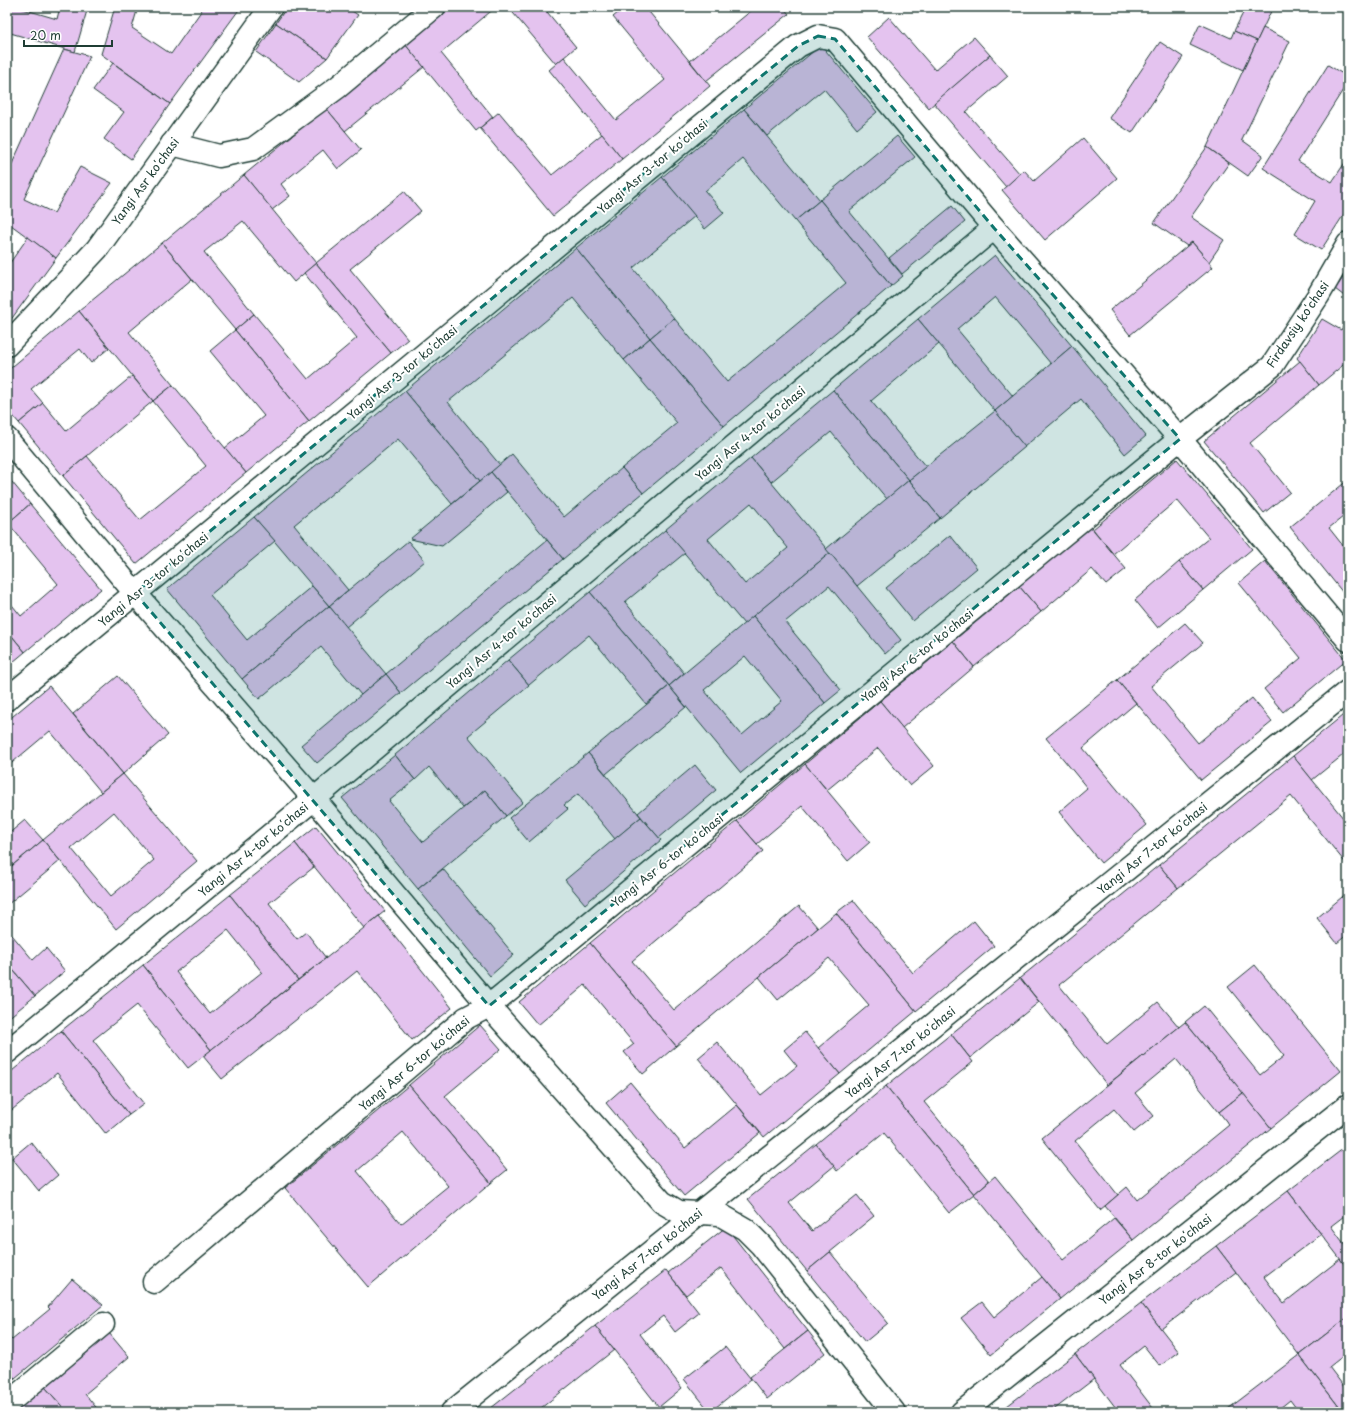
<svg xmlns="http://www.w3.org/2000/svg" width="1355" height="1419" viewBox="0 0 1355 1419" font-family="'Playpen Sans',sans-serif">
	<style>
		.building { fill: #e4c3ef; stroke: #1f3d34; fill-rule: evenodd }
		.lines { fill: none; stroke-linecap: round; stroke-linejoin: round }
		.street-casing { stroke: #1f3d34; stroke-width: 25 }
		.street { stroke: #fff; stroke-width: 22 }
		.marked { fill: #0f766e; fill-opacity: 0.2; stroke: #0f766e; stroke-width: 3; stroke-dasharray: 8 5; stroke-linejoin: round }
		.labels { text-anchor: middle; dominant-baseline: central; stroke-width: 4; stroke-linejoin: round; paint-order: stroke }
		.street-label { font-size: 12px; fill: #1f3d34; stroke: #fff }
	</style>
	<rect width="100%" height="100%" fill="#fff"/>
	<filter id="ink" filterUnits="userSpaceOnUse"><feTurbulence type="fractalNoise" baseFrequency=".025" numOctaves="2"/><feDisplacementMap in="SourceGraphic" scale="8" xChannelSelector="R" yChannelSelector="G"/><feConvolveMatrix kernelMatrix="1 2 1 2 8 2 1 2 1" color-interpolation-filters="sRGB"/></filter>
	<g filter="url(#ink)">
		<g class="building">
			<polygon points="7,7 16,7 57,19 60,7 88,7 75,52 7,32"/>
			<polygon points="115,7 138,7 132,28 171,54 204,7 241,7 170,104 101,54"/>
			<polygon points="287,7 346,7 358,15 327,58 276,23"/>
			<polygon points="448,7 496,7 441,53 493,117 476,131 404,43"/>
			<polygon points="508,7 543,7 576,47 556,64"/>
			<polygon points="625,7 645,7 710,86 622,159 549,70 564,57 616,120 665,80 613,17"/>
			<polygon points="750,7 783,7 789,14 706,81 690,61 752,10"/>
			<polygon points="1246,7 1273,7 1257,41 1234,31"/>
			<polygon points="889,17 935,70 974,37 990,55 929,108 867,37"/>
			<polygon points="276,23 327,58 299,82 256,52"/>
			<polygon points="1200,24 1231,38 1234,31 1257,41 1243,70 1190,45"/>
			<polygon points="1263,28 1290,41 1242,140 1263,155 1248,176 1207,147"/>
			<polygon points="1160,42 1183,57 1132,133 1109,118"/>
			<polygon points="404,43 424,67 345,131 326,108"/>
			<polygon points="821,45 877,112 857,129 824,89 767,136 744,109"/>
			<polygon points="64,49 90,56 24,199 54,213 80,167 112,183 56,258 7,222 7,175"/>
			<polygon points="990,55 1008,76 966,112 1020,174 1006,187 934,103"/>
			<polygon points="113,63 170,104 131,159 104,139 124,112 93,90"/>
			<polygon points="1328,65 1348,77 1348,82 1298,161 1332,182 1348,158 1348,208 1321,250 1295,234 1315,201 1263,168"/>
			<polygon points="326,108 361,150 338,169 323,150 281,184 290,196 272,210 244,175"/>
			<polygon points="744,109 820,200 795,221 743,159 705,191 724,213 705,229 662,177"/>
			<polygon points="499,112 552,175 602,134 622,159 553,216 480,128"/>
			<polygon points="897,136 915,157 849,211 903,276 891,286 820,200"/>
			<polygon points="1083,138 1117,178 1045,240 1002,190 1024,170 1034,181"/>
			<polygon points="1207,147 1229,163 1191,217 1224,240 1209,262 1192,242 1187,246 1154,223"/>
			<polygon points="244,175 316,263 294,282 243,221 204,252 254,314 235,330 162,243"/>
			<polygon points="662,177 695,216 633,268 674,318 650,338 576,248"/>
			<polygon points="404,191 421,211 350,269 408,339 391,353 316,263"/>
			<polygon points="820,200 891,286 724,426 650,338 674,318 727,382 846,283 795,221"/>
			<polygon points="952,206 965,222 902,274 889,258"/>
			<polygon points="28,237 56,258 7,325 7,267"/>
			<polygon points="1192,242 1213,267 1130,335 1110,310"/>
			<polygon points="162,243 192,279 129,332 173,385 153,401 79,311"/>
			<polygon points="576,248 650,338 624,360 573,298 448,402 500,465 480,481 405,391"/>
			<polygon points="995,255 1072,346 1051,364 995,297 957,329 1013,396 995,411 918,319"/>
			<polygon points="316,263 391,353 309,421 235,330 254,314 308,379 357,338 304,273"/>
			<polygon points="1348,271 1348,299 1335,289"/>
			<polygon points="79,311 109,348 91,363 80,349 31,389 43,403 19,423 7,409 7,371"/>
			<polygon points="1348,318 1348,361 1319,385 1297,358 1322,319 1341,330"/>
			<polygon points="918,319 939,344 871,401 926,467 909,480 833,390"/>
			<polygon points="235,330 309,421 246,473 225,448 264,416 210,351"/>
			<polygon points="650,338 724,426 643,493 622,468 677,423 624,360"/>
			<polygon points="1072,346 1146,436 1125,454 1081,399 1024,447 995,411"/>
			<polygon points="1300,361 1319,385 1250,443 1290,492 1264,513 1204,441"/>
			<polygon points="132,376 153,401 63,476 19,423 43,403 66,431"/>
			<polygon points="173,385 246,473 136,564 63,476 87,456 140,520 206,466 153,401"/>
			<polygon points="833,390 909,480 887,499 831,432 771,482 751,458"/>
			<polygon points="405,391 480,481 452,504 398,439 294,525 348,590 329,606 254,517"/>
			<polygon points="995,411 1025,447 940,518 909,480"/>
			<polygon points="512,454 564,517 622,468 643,493 563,559 491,472"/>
			<path d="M751,458L830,553L744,624L665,530ZM751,503L788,548L745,584L708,539Z"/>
			<polygon points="1177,459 1252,549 1203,590 1179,562 1209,538 1177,500 1113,554 1093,529"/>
			<polygon points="491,472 507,492 442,546 410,539"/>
			<polygon points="7,476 30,504 8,523 7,522"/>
			<polygon points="909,480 940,518 857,586 826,549"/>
			<polygon points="1348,480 1348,513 1329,528 1348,552 1348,599 1290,527"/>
			<polygon points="30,504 101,589 25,652 7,630 7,601 8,600 21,616 58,584 8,523"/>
			<polygon points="254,517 275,541 210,595 247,640 312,586 329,606 242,679 167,589"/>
			<polygon points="1090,526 1126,569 1106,585 1092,569 1041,612 1019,586"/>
			<polygon points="665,530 685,553 625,602 684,673 669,686 590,592"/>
			<polygon points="950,535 977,568 913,621 886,588"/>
			<polygon points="547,540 563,559 401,693 386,674"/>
			<polygon points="408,541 425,561 346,627 329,606"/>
			<polygon points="830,553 901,640 885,654 829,586 785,622 841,690 825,703 753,616"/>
			<polygon points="1265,561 1346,660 1283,712 1264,689 1301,658 1239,583"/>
			<polygon points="1179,562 1203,590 1158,628 1135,600"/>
			<polygon points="1019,586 1041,612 974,667 953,641"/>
			<polygon points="590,592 669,686 646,704 589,635 529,685 508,660"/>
			<polygon points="329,606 386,674 361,695 321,647 259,699 242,679"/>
			<path d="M753,616L825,703L741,773L669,686ZM745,656L782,701L742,735L704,690Z"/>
			<polygon points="1185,623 1203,643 1151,686 1198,743 1252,698 1272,722 1201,780 1117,680"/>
			<polygon points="7,630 25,652 7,667"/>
			<polygon points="953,641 974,667 902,728 880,701"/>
			<polygon points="508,660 529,685 468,736 523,802 506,816 485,790 463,808 429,767 415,780 395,755"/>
			<polygon points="386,674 401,693 317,763 301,745"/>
			<polygon points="118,676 168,735 123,774 73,714"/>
			<polygon points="1117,680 1136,703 1083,748 1147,825 1101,863 1059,812 1087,788 1046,738"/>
			<polygon points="49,686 123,774 101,792 50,731 7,767 7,721"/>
			<polygon points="669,686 686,707 606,774 588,753"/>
			<polygon points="880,701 934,766 910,786 878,748 827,790 805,764"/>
			<polygon points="1348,711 1348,751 1312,780 1293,756"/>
			<polygon points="588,753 641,817 615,839 578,794 564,805 568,809 529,842 509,818"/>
			<polygon points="395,755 415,780 389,801 423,842 485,790 506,816 418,889 342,798"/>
			<polygon points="1293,756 1348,824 1348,866 1291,796 1178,888 1159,865"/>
			<polygon points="805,764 870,842 848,861 802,806 757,844 737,821"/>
			<polygon points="695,765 716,790 659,838 638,813"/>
			<path d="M123,774L197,861L116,929L43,840ZM114,812L154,860L111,896L71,848Z"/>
			<polygon points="641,817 661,840 585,904 565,880"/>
			<polygon points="25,820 43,840 7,870 7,835"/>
			<polygon points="737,821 763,851 632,961 674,1010 799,906 818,928 676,1046 590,943"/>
			<polygon points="316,826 385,911 364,928 295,843"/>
			<polygon points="43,840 60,861 7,905 7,870"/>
			<polygon points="295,843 314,867 269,903 297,939 306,932 326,958 298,980 230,895"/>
			<polygon points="1159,865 1178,888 1059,985 1107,1044 1158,1002 1179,1027 1107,1085 1020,978"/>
			<polygon points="443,869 514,955 490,976 418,889"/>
			<polygon points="1348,892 1348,934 1337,943 1317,918"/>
			<path d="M230,895L298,980L211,1050L143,965ZM228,930L262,972L210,1014L176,972Z"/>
			<polygon points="853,900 913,973 974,921 994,946 916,1011 836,913"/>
			<polygon points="836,913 916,1011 840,1074 818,1048 869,1005 829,958 778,1000 759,977"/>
			<polygon points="379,916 452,1008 412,1040 357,971 222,1079 203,1056"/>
			<polygon points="7,929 33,960 46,948 65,971 35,996 7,963"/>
			<polygon points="590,943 676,1046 643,1074 624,1052 634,1044 585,985 538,1025 519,1002"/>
			<polygon points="7,963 35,996 7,1019"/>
			<polygon points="143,965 211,1050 188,1068 137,1005 93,1040 144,1104 129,1115 61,1031"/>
			<polygon points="1255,965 1341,1071 1271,1128 1185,1022 1204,1006 1260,1075 1284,1056 1228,987"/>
			<polygon points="1020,978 1039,1002 970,1058 951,1034"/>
			<polygon points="1185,1022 1243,1093 1219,1112 1176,1059 1135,1093 1154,1116 1134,1132 1114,1109 1075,1141 1118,1195 1100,1210 1042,1138"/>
			<polygon points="480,1025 501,1049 445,1096 507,1170 491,1183 409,1085"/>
			<polygon points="61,1031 129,1115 106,1134 57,1073 7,1114 7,1075"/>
			<polygon points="805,1032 840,1074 764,1137 698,1058 717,1042 761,1095 797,1066 784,1050"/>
			<polygon points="951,1034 973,1062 924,1102 989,1181 974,1194 886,1086"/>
			<polygon points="630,1082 685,1148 737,1105 760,1133 684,1196 606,1103"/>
			<path d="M409,1085L491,1183L368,1287L285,1188ZM403,1132L448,1186L401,1224L357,1171Z"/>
			<polygon points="886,1086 974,1194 949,1213 884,1133 837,1171 816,1144"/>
			<polygon points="1243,1093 1271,1128 1133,1240 1105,1206 1127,1187 1137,1200 1229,1125 1219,1112"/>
			<polygon points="31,1142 58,1175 39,1191 12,1158"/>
			<polygon points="816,1144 834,1166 789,1203 812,1231 857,1195 874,1216 807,1271 748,1199"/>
			<polygon points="1348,1145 1348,1213 1331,1226 1348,1249 1348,1269 1288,1191"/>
			<polygon points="995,1176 1063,1260 1114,1218 1133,1240 1060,1299 974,1194"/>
			<polygon points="1288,1191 1321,1234 1264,1277 1284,1303 1340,1259 1348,1269 1348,1317 1299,1355 1216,1246"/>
			<polygon points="726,1227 808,1331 785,1349 721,1268 686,1295 668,1273"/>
			<polygon points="1216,1246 1236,1272 1161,1329 1141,1303"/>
			<polygon points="830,1252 888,1323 865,1342 807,1271"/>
			<polygon points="666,1270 699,1313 675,1332 663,1316 640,1334 682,1388 659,1407 595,1326"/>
			<polygon points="1042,1277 1060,1299 991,1355 961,1318 982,1302 994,1317"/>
			<polygon points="72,1279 103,1305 15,1378 7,1371 7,1335 12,1340 50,1309 48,1307"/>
			<polygon points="1141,1303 1179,1352 1160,1366 1144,1346 1120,1365 1156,1412 1119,1412 1075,1354"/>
			<polygon points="1348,1317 1348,1352 1329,1367 1348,1392 1348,1412 1343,1412 1299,1355"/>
			<polygon points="595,1326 614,1350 536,1412 486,1412"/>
			<polygon points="808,1331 825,1353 767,1399 750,1377"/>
			<polygon points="109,1333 129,1357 85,1394 100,1412 67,1412 45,1387"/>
			<polygon points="725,1347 751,1379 710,1412 684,1379"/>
			<polygon points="1075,1354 1094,1379 1051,1412 1011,1412 1007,1406"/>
			<polygon points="1299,1355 1343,1412 1299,1412 1290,1400 1275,1412 1224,1412"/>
			<polygon points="7,1371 15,1378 7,1384"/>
			<polygon points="45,1387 66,1411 64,1412 15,1412"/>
			<polygon points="1007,1406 1011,1412 999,1412"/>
		</g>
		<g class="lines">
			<g class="street-casing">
				<g id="street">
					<polyline points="172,144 219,156 253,149 338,87 434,7"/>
					<polyline points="7,345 97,249 271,7"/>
					<polyline points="7,439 135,593 314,799 489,1006 662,1202 679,1212 719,1214 745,1229 761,1245 894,1412"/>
					<polyline points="7,699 798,46 818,36 835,39 994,228 1180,439 1348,640"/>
					<polyline points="7,1052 314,799 994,228"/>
					<polyline points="154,1282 466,1018 489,1006 1180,439 1272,366 1318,296 1348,244"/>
					<polyline points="7,1404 103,1324"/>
					<polyline points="452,1412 1348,691"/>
					<polyline points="962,1412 1348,1105"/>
				</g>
			</g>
			<use href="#street" class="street"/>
		</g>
	</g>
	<path class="marked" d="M818,36L835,39L994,228L1180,439L489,1006L135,593L798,46Z"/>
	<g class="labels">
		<g class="street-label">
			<text transform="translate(652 166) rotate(-40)">Yangi Asr 3-tor koʻchasi</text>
			<text transform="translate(145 181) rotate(-54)">Yangi Asr koʻchasi</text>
			<text transform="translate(1297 324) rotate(-56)">Firdavsiy koʻchasi</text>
			<text transform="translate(402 372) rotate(-40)">Yangi Asr 3-tor koʻchasi</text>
			<text transform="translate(750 433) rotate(-40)">Yangi Asr 4-tor koʻchasi</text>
			<text transform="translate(153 579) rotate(-40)">Yangi Asr 3-tor koʻchasi</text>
			<text transform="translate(501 641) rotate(-40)">Yangi Asr 4-tor koʻchasi</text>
			<text transform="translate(917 655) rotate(-39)">Yangi Asr 6-tor koʻchasi</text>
			<text transform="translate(1152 848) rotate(-39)">Yangi Asr 7-tor koʻchasi</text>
			<text transform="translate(253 849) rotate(-40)">Yangi Asr 4-tor koʻchasi</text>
			<text transform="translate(667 860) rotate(-39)">Yangi Asr 6-tor koʻchasi</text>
			<text transform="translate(900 1052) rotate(-39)">Yangi Asr 7-tor koʻchasi</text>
			<text transform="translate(414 1063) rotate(-40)">Yangi Asr 6-tor koʻchasi</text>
			<text transform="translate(647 1254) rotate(-39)">Yangi Asr 7-tor koʻchasi</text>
			<text transform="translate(1155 1259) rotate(-38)">Yangi Asr 8-tor koʻchasi</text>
		</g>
	</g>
	<rect width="1355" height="1419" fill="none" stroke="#fff" stroke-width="24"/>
	<rect x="12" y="12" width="1331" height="1395" fill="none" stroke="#1f3d34" stroke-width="1.5" filter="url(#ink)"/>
	<path d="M24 40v6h88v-6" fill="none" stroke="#1f3d34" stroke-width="2"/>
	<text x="30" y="40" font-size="12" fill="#1f3d34" stroke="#ffffff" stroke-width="3" paint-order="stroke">20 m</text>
</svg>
